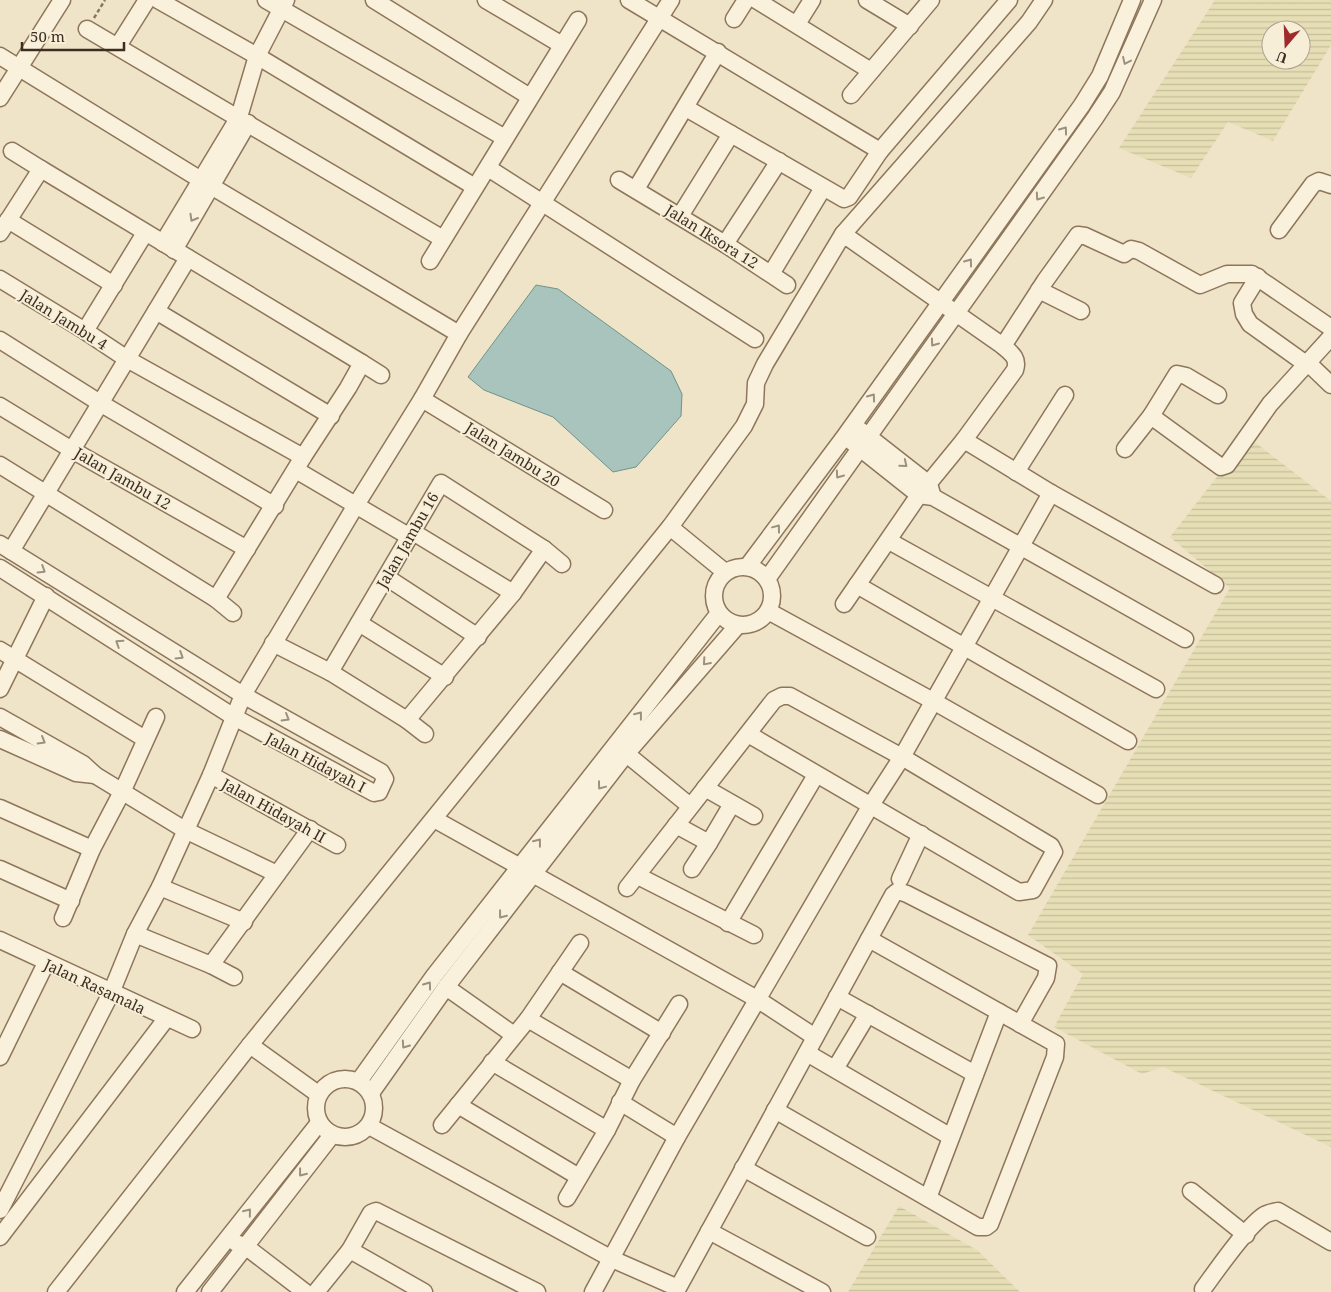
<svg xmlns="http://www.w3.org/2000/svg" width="1331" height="1292" viewBox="0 0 1331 1292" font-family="'Noto Serif',serif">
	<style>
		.farmland { fill: url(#farmland-rules); fill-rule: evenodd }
		.water { fill: #a9c4bc; stroke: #6f938a }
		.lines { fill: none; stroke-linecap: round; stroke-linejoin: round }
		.street-casing { stroke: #8d765c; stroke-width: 19 }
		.path { stroke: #8d765c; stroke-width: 2.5; stroke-dasharray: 4 2.5; stroke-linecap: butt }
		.street { stroke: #faf1dc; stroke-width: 16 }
		.oneway { stroke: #9c907e }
		.labels { text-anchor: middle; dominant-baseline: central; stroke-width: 4; stroke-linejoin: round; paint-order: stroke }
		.street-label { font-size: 15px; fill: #3d2e20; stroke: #f7eed8 }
	</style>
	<defs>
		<pattern id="farmland-rules" width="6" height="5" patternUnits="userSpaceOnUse" patternTransform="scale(1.25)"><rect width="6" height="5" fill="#e6deb5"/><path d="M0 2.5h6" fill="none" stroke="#c6bf9b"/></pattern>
	</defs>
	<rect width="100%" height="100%" fill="#f0e4c8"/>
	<g class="farmland">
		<path d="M1215,0H1331V45L1273,141L1228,122L1191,178L1119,148ZM1271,30H1301V60H1271Z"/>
		<polygon points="1248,437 1331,501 1331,1147 1163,1067 1142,1074 1054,1027 1083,974 1028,935 1230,588 1170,537"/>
		<polygon points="899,1206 977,1250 1020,1292 848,1292"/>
	</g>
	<polygon class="water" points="536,285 558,289 671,371 682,394 681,416 636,467 613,472 553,417 484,390 468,377"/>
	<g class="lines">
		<g class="street-casing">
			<g id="street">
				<polyline points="158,0 257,56 475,187"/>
				<polyline points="266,0 505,138"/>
				<polyline points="374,0 530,97"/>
				<polyline points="486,0 562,45"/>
				<polyline points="629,0 880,151 1009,0"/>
				<polyline points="756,0 871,71"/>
				<polyline points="867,0 910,26"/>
				<polyline points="734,19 746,0"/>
				<polyline points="797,24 812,0"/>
				<polyline points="87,29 443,239"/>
				<polyline points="118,46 147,0"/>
				<polyline points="0,56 201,180 459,334 422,399 356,505 243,695 211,775 160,887 135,934 111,993 0,1210"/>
				<polyline points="851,95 931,0"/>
				<polyline points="0,98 62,0"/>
				<polyline points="686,108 844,199 849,197 880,151"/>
				<polyline points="12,151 41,169"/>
				<polyline points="488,168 755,339"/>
				<polyline points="619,180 725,244 787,285"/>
				<polyline points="636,189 718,52"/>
				<polyline points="680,216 731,134"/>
				<polyline points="8,220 114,285"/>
				<polyline points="1279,230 1313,184 1319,181 1331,185"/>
				<polyline points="0,233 41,169 362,363 348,388 303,457 216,599 0,465"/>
				<polyline points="843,234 1029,22 1044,0"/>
				<polyline points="163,243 239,117 257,56 286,0"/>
				<polyline points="725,244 779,161"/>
				<polyline points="174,250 248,123"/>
				<polyline points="430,261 578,20"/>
				<polyline points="771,274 823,188"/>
				<polyline points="1258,277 1242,303 1244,314 1250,324 1306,364"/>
				<polyline points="0,279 85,331 127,359 303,457"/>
				<polyline points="1039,290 1081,311"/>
				<polyline points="156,311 331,416"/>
				<polyline points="85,331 145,233"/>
				<polyline points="459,334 671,0"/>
				<polyline points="0,340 100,403 275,506"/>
				<polyline points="1003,346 1045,281 1078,235 1085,236 1124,254 1131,249 1139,251 1200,285 1227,274 1252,274 1331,328"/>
				<polyline points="362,363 381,375"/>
				<polyline points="1308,363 1331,385"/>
				<polyline points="422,399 604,510"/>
				<polyline points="0,406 72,450 247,549"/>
				<polyline points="1151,416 1221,467 1227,465 1270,404 1331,337"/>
				<polyline points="860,430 929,484 932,494"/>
				<polyline points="964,440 1051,493 1215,585"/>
				<polyline points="851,441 919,495 933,497 1185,639"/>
				<polyline points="1125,449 1151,416 1177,374 1186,376 1218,395"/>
				<polyline points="296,470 410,537"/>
				<polyline points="1016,472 1065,395"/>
				<polyline points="670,527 725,572"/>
				<polyline points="413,532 513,593"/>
				<polyline points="889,541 1156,689"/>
				<polyline points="0,544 243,695 381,772 385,779 379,792 374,793 234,717 0,568"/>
				<polyline points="11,551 188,258"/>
				<polyline points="747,567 845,436 1082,105 1100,76 1132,0"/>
				<circle cx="743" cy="596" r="29"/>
				<polyline points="386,577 478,637"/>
				<polyline points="767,579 1095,118 1112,92 1153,0"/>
				<polyline points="857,585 1128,741"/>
				<polyline points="216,599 233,613"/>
				<polyline points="768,611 933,701 1098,795"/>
				<polyline points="359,623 445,677"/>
				<polyline points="273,643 330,672 407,720 513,593 544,549"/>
				<polyline points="0,650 145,739"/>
				<polyline points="330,672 441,483 544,549 562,564"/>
				<polyline points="0,689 46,596"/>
				<polyline points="0,717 83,764 95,775 185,830 277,874"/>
				<polyline points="407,720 425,734"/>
				<polyline points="0,739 76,773 95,775"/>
				<polyline points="618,747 690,806"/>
				<polyline points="211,775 337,845"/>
				<polyline points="705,788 754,816"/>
				<polyline points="0,808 92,849"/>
				<polyline points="434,819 757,999 815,1037"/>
				<polyline points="676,825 709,843 732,804"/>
				<polyline points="0,869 71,901"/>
				<polyline points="692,869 709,843"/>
				<polyline points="638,876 754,935"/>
				<polyline points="900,879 921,834"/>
				<polyline points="160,887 244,922"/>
				<polyline points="627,888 774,700 782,696 790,696 902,757 1051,846 1054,852 1033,890 1019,892 748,734"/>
				<polyline points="63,918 92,849 123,790 156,717"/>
				<polyline points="728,923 816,775"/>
				<polyline points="135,934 211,965 234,977"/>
				<polyline points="0,940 192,1029"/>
				<polyline points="211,965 310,829"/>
				<polyline points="560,972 662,1033"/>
				<polyline points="446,987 514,1035"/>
				<polyline points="837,997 975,1074"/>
				<polyline points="528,1019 632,1080"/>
				<polyline points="250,1045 318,1094"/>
				<polyline points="807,1053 951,1137"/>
				<polyline points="0,1057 46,963"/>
				<polyline points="492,1062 607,1130"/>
				<polyline points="835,1069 868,1014"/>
				<circle cx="345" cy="1108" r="29"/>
				<polyline points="359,1081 434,976 719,613"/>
				<polyline points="371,1093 446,987 626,754 738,625"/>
				<polyline points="620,1102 677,1137"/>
				<polyline points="458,1105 579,1177"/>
				<polyline points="775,1110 978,1227 986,1227 990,1224 1055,1057 1056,1044 869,939"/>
				<polyline points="442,1125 528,1019 580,943"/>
				<polyline points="369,1126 612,1259 678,1288 893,895 898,891 907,894 1048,966 1046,978 1020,1024"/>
				<polyline points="743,1168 867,1237"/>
				<polyline points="1191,1191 1246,1235"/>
				<polyline points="567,1198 607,1130 632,1080 679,1004"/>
				<polyline points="928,1198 999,1012"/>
				<polyline points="709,1231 822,1292"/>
				<polyline points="0,1237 166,1019"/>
				<polyline points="236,1243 245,1246 305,1292"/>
				<polyline points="350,1250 424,1292"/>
				<path d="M1203,1289C1217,1270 1245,1229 1263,1216C1267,1213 1272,1212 1278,1211L1331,1242"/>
				<path d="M56,1292L250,1045L670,527L744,426L755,404L756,383L765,364L843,234L1003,346C1011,353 1019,358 1015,370L964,440L919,495L844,604"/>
				<polyline points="185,1292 319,1123"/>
				<polyline points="210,1292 332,1135"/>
				<polyline points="316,1292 350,1250 371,1213 376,1211 537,1292"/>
				<polyline points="593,1292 677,1137 871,805 902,757 1051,493"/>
			</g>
		</g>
		<polyline class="path" points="94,18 105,0"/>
		<use href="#street" class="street"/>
	</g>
	<defs><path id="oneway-chevron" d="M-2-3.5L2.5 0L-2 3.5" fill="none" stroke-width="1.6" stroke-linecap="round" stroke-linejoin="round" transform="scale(1.25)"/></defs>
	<g class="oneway">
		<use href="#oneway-chevron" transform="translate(1126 61) rotate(115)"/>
		<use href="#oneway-chevron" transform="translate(1064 130) rotate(-54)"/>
		<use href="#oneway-chevron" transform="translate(1039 197) rotate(125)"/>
		<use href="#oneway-chevron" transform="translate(193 218) rotate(120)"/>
		<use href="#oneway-chevron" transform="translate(969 262) rotate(-54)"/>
		<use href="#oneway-chevron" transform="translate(934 343) rotate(126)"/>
		<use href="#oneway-chevron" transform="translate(872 397) rotate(-54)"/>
		<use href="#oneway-chevron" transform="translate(904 464) rotate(39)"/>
		<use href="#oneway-chevron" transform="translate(839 475) rotate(125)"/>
		<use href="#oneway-chevron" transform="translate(777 528) rotate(-53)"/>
		<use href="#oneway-chevron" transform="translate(42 570) rotate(32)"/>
		<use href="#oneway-chevron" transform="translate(119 643) rotate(-147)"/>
		<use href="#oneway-chevron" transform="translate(180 656) rotate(32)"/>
		<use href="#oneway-chevron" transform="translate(706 662) rotate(131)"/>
		<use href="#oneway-chevron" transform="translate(639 715) rotate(-52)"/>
		<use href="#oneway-chevron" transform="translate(286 718) rotate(30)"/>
		<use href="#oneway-chevron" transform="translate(42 741) rotate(30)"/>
		<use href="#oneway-chevron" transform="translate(601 786) rotate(127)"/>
		<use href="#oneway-chevron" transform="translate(538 842) rotate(-52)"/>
		<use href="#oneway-chevron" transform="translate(502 915) rotate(128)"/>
		<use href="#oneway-chevron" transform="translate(428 985) rotate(-54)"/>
		<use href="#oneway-chevron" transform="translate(405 1045) rotate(125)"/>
		<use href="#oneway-chevron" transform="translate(302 1173) rotate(128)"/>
		<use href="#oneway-chevron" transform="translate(248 1212) rotate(-51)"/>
	</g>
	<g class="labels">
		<g class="street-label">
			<text transform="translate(712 236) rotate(32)">Jalan Iksora 12</text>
			<text transform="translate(64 319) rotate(32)">Jalan Jambu 4</text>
			<text transform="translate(513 454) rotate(32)">Jalan Jambu 20</text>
			<text transform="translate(123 478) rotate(30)">Jalan Jambu 12</text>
			<text transform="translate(407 540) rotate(-60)">Jalan Jambu 16</text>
			<text transform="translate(316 762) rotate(28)">Jalan Hidayah I</text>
			<text transform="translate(274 810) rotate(29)">Jalan Hidayah II</text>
			<text transform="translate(95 986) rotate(25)">Jalan Rasamala</text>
		</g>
	</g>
	<g transform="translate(1286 45) rotate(199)"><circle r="24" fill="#f7eed8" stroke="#ada18e"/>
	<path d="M0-4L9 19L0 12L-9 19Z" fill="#9e2a2b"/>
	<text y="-8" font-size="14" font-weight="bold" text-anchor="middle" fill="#3d2e20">U</text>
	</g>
	<path d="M22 42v8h102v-8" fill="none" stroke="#3d2e20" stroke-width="2.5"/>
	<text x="30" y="42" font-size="15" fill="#3d2e20" stroke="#f7eed8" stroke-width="4" paint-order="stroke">50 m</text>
</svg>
